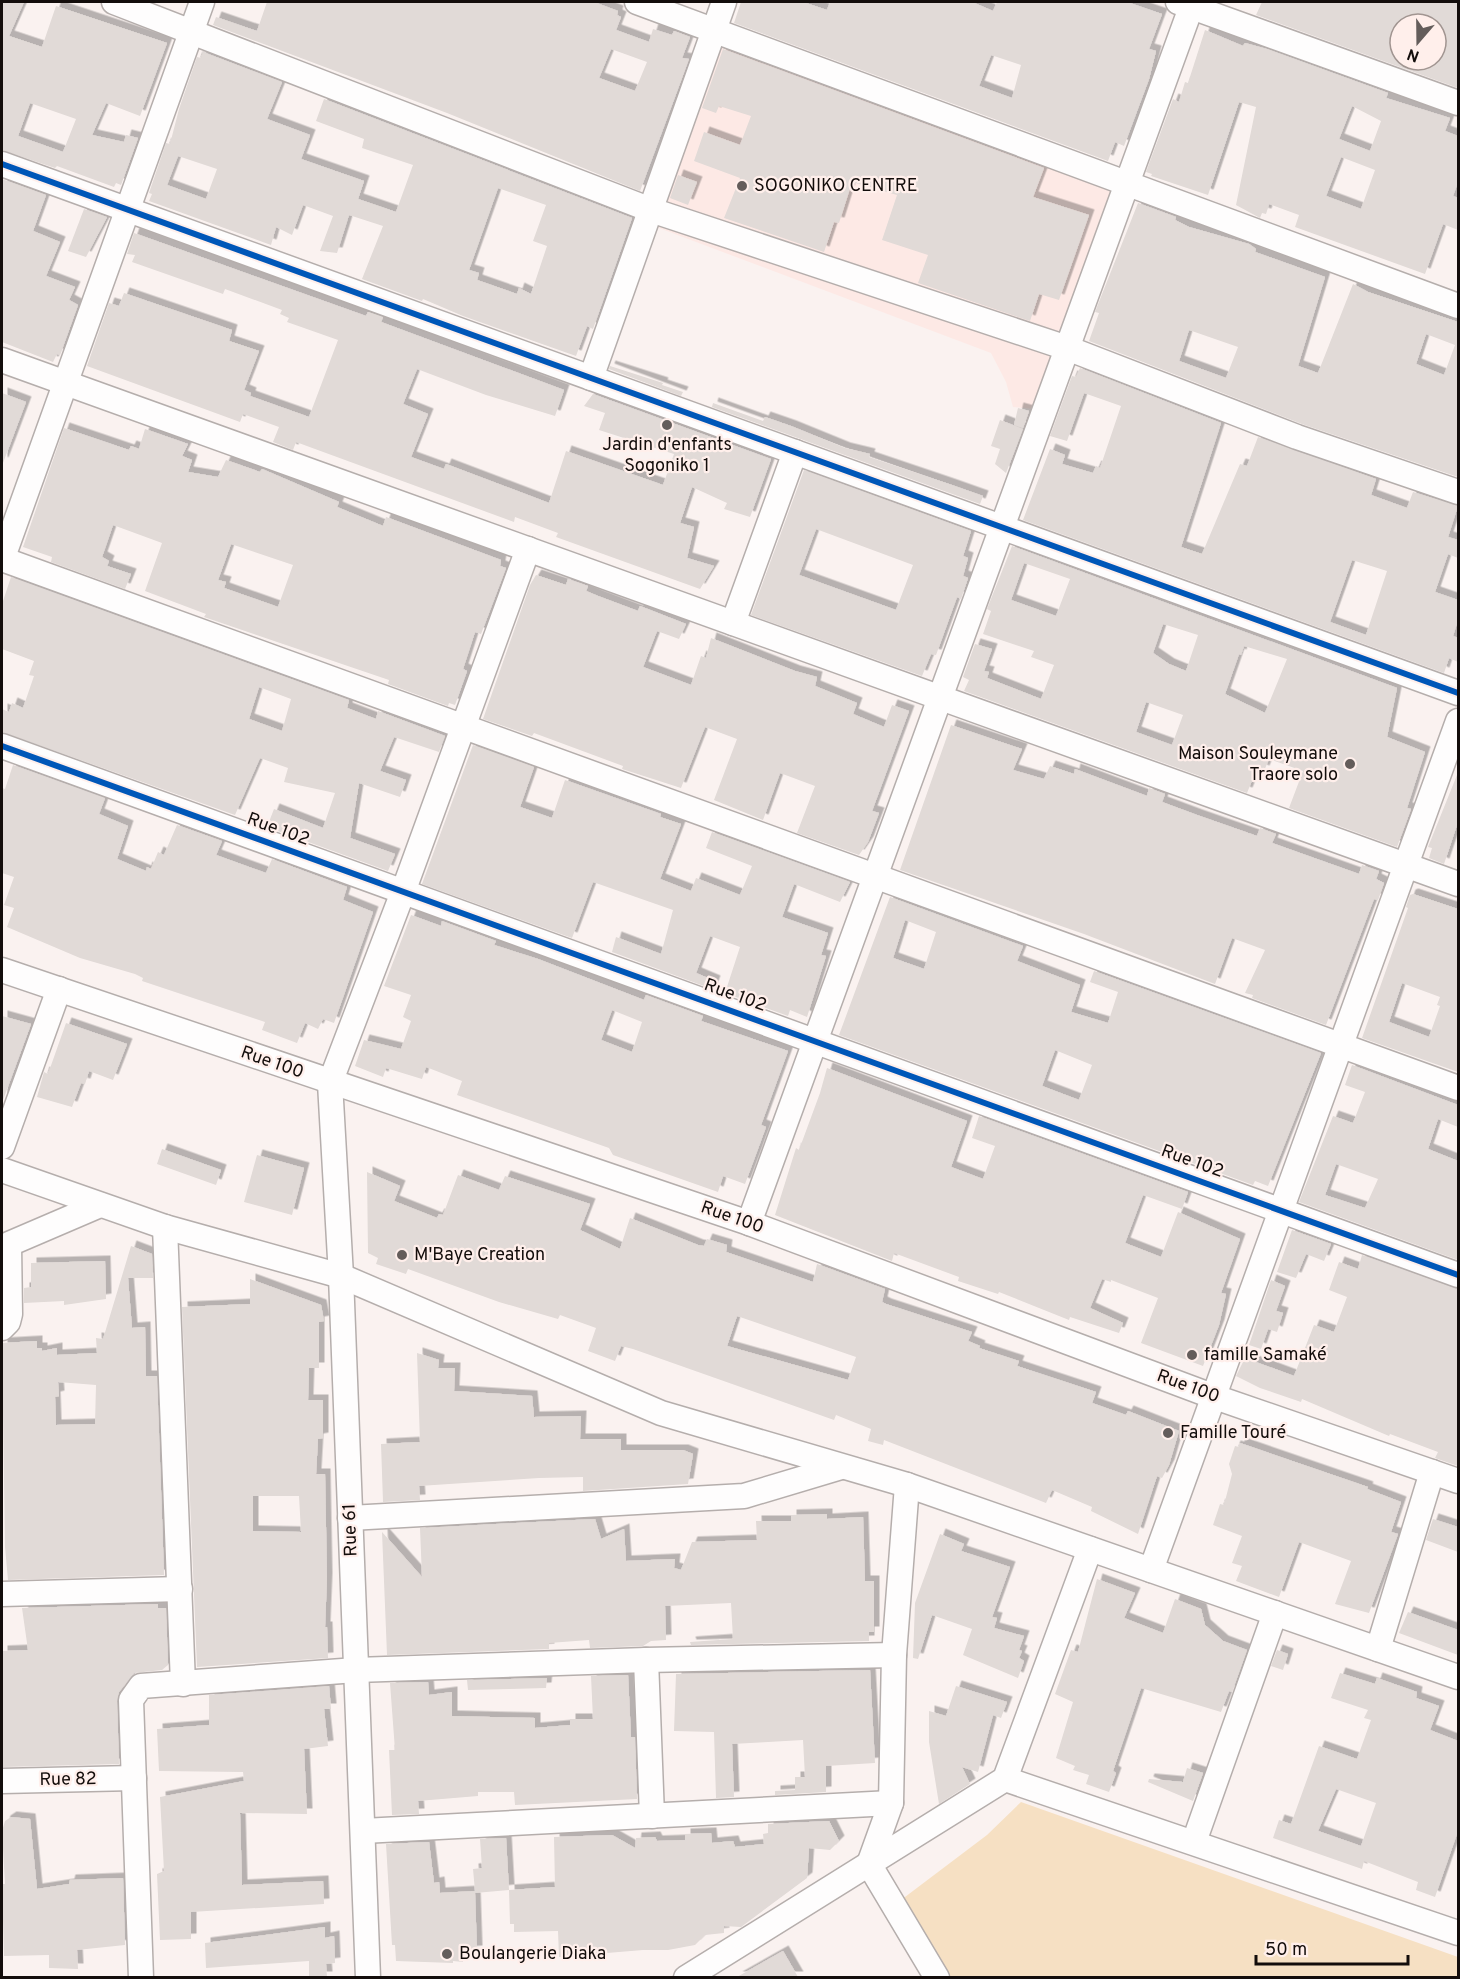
<svg xmlns="http://www.w3.org/2000/svg" width="1460" height="1979" viewBox="0 0 1460 1979" font-family="Overpass,sans-serif">
	<style>
		.built { fill: #fde9e5 }
		.green { fill: #f6e0c3 }
		.building { fill: #e1dad7; fill-rule: evenodd; filter: url(#shadow) }
		.lines { fill: none; stroke-linecap: round; stroke-linejoin: round }
		.minor-casing { stroke: #b5aeac; stroke-width: 27 }
		.minor { stroke: #fefdfd; stroke-width: 24 }
		.cycleway-casing { stroke: #ffefeb; stroke-width: 10 }
		.cycleway { stroke: #0057b8; stroke-width: 6 }
		.poi-dot { fill: #645d5b; stroke: #ffefeb; stroke-width: 2 }
		.labels { text-anchor: middle; dominant-baseline: central; stroke-width: 4.5; stroke-linejoin: round; paint-order: stroke }
		.poi-label { font-size: 18px; fill: #130d0b; stroke: #ffefeb; text-anchor: start }
		.street-label { font-size: 18px; fill: #130d0b; stroke: #ffefeb }
	</style>
	<defs>
		<filter id="shadow"><feDropShadow dx="5.5" dy="-5.5" stdDeviation="0" flood-color="#0004"/></filter>
	</defs>
	<rect width="100%" height="100%" fill="#faf2f0"/>
	<polygon class="built" points="717,37 1116,191 1035,409 1013,407 1006,382 991,353 651,225"/>
	<polygon class="green" points="1021,1802 1458,1957 1458,1978 945,1977 901,1900 987,1835"/>
	<g class="building">
		<path d="M2,2H24L9,36L42,47L56,6L167,43L140,116L106,103L92,135L124,142L126,135L138,138L121,185L116,183L114,187L57,166L55,168L2,150ZM30,103L76,119L63,152L18,136Z"/>
		<path d="M267,2H594L618,11L617,15L621,17L616,30L649,42L653,29L672,35L674,31L690,37L682,58L689,59L640,191L447,113L213,25L216,17L257,31ZM611,49L647,62L635,91L599,78Z"/>
		<path d="M741,2H803L827,10L830,2H972L993,11L997,2H1127L1162,14L1149,49L1156,51L1149,79L1124,146L1115,142L1108,161L734,23ZM991,55L1021,65L1012,98L979,86Z"/>
		<path d="M1262,2H1458V88L1256,15ZM1400,24H1436V60H1400Z"/>
		<path d="M1205,30L1243,46L1245,43L1267,49L1388,93L1386,98L1450,118L1445,131L1458,136V182L1453,196L1458,198V230L1443,224L1425,274L1295,227L1299,215L1269,204L1266,214L1262,213L1260,218L1236,205L1256,107L1239,102L1208,195L1151,176L1152,174L1146,172L1173,99L1179,102L1185,82L1188,83ZM1352,106L1381,121L1370,151L1339,139ZM1341,157L1375,170L1361,209L1326,196Z"/>
		<polygon points="723,49 1044,168 1033,197 1089,215 1059,300 1039,294 1030,321 918,283 928,255 882,240 897,195 852,182 839,223 834,222 824,252 724,218 740,178 694,161 704,132 740,145 751,116 719,106 716,113 702,108"/>
		<path d="M203,52L282,82L267,119L310,135L301,159L364,181L358,199L396,212L413,165L362,148L364,139L316,121L324,99L632,218L593,329L587,326L576,356L463,316L423,299L422,301L362,279L383,226L349,215L337,253L320,251L333,216L303,205L292,235L276,227L271,245L149,201L152,194L149,193L166,143L170,144L179,109L197,57L201,58ZM178,156L217,169L206,199L167,185ZM498,188L546,205L533,241L547,246L531,294L519,288L517,294L477,280L479,273L469,270Z"/>
		<polygon points="678,175 697,182 688,205 670,198"/>
		<polygon points="2,179 46,195 33,231 60,242 46,276 75,287 69,300 78,305 60,355 57,354 53,362 2,342"/>
		<path d="M1138,203L1176,217L1175,220L1189,227L1249,244L1256,249L1255,252L1325,277L1298,366L1318,373L1353,284L1368,292L1458,322V477L1302,424L1089,341L1099,313L1095,312ZM1189,330L1238,347L1226,378L1179,361ZM1426,334L1455,345L1444,375L1416,364Z"/>
		<polygon points="84,209 107,217 86,257 68,251"/>
		<polygon points="134,233 366,316 368,312 383,317 381,322 564,390 555,416 486,395 417,369 403,404 428,414 411,457 444,469 446,464 549,503 566,451 663,485 674,454 599,430 605,413 584,406 593,394 771,459 750,517 724,509 727,503 692,487 680,523 694,527 687,558 714,566 700,589 556,537 558,533 515,517 514,522 296,442 293,450 273,442 279,427 243,414 240,422 87,366 109,303 119,306 124,293 232,330 229,341 259,351 244,390 251,393 250,396 309,417 338,340 287,322 289,318 280,314 282,310 225,289 223,294 132,262 135,255 127,254"/>
		<polygon points="610,366 663,383 662,385 683,392 681,396 609,369"/>
		<path d="M1080,368L1221,423L1181,547L1202,554L1240,464L1247,466L1258,437L1376,479L1371,495L1407,508L1413,492L1458,506L1448,537L1458,540V558L1448,554L1435,592L1458,600V620L1453,636L1458,638V662L1449,658L1444,673L1023,520L1050,449L1065,455L1062,464L1093,473L1096,466L1100,468L1121,406L1084,393L1067,441L1050,436L1072,376L1076,377ZM1352,560L1387,571L1366,635L1330,622Z"/>
		<polygon points="2,393 26,402 3,463 2,462"/>
		<polygon points="713,403 763,421 765,417 791,426 845,448 870,454 869,457 949,484 983,496 980,504 712,407"/>
		<polygon points="1018,408 1029,411 1023,428 1014,425"/>
		<polygon points="1000,420 1023,429 1006,473 995,464 1000,449 991,446"/>
		<path d="M64,428L129,450L131,446L139,449L145,429L188,444L182,456L192,460L188,472L218,477L226,460L260,472L262,469L339,502L337,507L383,526L386,517L501,560L500,566L506,568L481,634L475,632L463,669L467,671L455,705L449,703L448,706L388,684L389,680L204,617L206,614L145,591L162,543L113,525L102,557L109,561L107,566L131,574L125,589L51,562L52,557L23,547ZM231,544L293,565L278,607L224,588L226,582L218,580Z"/>
		<path d="M804,470L971,531L963,556L968,558L963,576L968,578L961,599L957,597L936,655L931,654L922,676L751,615ZM816,529L913,565L896,610L799,575Z"/>
		<path d="M1012,546L1397,688L1387,737L1425,752L1407,808L1411,809L1397,847L1289,808L1303,771L1269,759L1264,771L1257,768L1247,793L964,691L969,680L963,677L975,644L992,649L984,671L989,672L987,678L1041,699L1054,665L1031,657L1034,651L983,634L991,611L987,609ZM1024,563L1070,579L1056,616L1011,600ZM1163,624L1198,635L1186,671L1169,664L1153,653ZM1244,646L1287,659L1265,713L1225,694L1239,654L1241,655ZM1146,702L1183,715L1172,745L1136,732Z"/>
		<polygon points="536,575 566,585 568,579 588,586 586,591 598,596 638,611 640,606 686,624 679,639 657,631 643,667 691,685 701,656 706,658 711,638 795,671 817,677 815,686 857,703 853,714 884,727 892,705 909,711 872,811 879,813 868,842 859,855 797,833 815,786 780,773 763,820 714,800 737,739 705,727 681,788 622,769 623,766 534,733 532,736 483,719 530,585"/>
		<path d="M11,577L349,700L347,708L376,719L378,711L445,736L439,752L394,737L380,771L406,780L400,797L359,783L350,838L395,854L388,871L267,827L274,809L323,828L335,793L284,782L288,768L260,758L235,815L2,732V709L9,712L12,703L23,708L34,676L29,675L34,661L2,649V604ZM259,687L291,699L282,731L249,719Z"/>
		<polygon points="951,725 1022,749 1013,770 1044,779 1050,766 1074,774 1075,769 1147,796 1149,788 1165,794 1162,802 1197,815 1257,836 1260,828 1276,834 1272,843 1359,874 1362,865 1379,871 1376,879 1384,883 1378,900 1374,899 1326,1025 1252,998 1253,995 1245,993 1265,950 1232,938 1215,984 1084,934 900,870"/>
		<polygon points="473,745 534,767 520,807 552,818 565,780 661,814 660,817 681,824 660,879 691,891 696,878 740,895 752,866 706,848 712,832 850,882 840,902 794,884 782,917 828,933 821,955 826,956 807,1017 790,1010 788,1016 725,993 740,947 710,936 696,973 715,981 712,989 612,952 616,937 661,954 673,910 593,882 572,938 422,884"/>
		<polygon points="13,765 105,798 99,814 128,826 117,859 146,871 147,867 151,869 158,852 164,855 177,825 222,841 216,855 266,873 272,859 347,887 343,900 373,912 334,1023 323,1019 318,1029 305,1023 297,1043 262,1030 265,1022 142,981 143,978 135,974 80,958 7,927 14,908 4,905 14,877 2,873 2,788 5,789"/>
		<polygon points="1457,775 1458,822 1444,864 1429,858 1432,848 1428,847"/>
		<path d="M1413,894L1458,909V1072L1362,1038L1408,908L1406,907L1410,895ZM1402,983L1440,997L1437,1005L1440,1006L1429,1037L1389,1022Z"/>
		<path d="M890,897L1023,946L1017,961L1080,985L1071,1012L1108,1023L1118,992L1090,982L1094,971L1321,1053L1268,1186L1255,1181L1253,1185L839,1035ZM905,920L936,932L924,969L893,958ZM1055,1050L1092,1065L1079,1100L1042,1086Z"/>
		<path d="M411,915L441,926L442,921L496,941L494,945L538,959L644,1000L646,995L703,1016L701,1021L788,1051L761,1125L766,1127L745,1184L723,1176L718,1192L613,1155L609,1148L457,1095L462,1081L426,1067L422,1079L386,1068L383,1077L355,1066L364,1040L401,1049L411,1021L403,1017L411,995L384,986ZM612,1010L642,1022L632,1052L601,1040Z"/>
		<polygon points="2,1016 31,1024 3,1100 2,1100"/>
		<polygon points="66,1023 127,1044 113,1080 89,1071 85,1084 81,1083 72,1107 37,1097 44,1072 48,1074"/>
		<path d="M1352,1065L1458,1105V1127L1438,1119L1428,1149L1458,1161V1260L1299,1202L1333,1116L1353,1123L1365,1092L1345,1085ZM1336,1164L1378,1179L1365,1208L1325,1195Z"/>
		<polygon points="827,1068 967,1121 951,1167 983,1179 995,1146 972,1138 979,1116 1188,1192 1182,1209 1143,1195 1125,1243 1161,1257 1178,1212 1240,1239 1221,1293 1226,1294 1219,1325 1203,1366 1141,1343 1158,1298 1111,1280 1111,1282 1102,1279 1090,1308 1123,1323 1119,1333 1070,1317 1069,1320 999,1292 998,1294 958,1281 959,1277 894,1253 892,1261 775,1215 796,1148 799,1150 820,1093"/>
		<polygon points="162,1149 221,1170 216,1185 157,1164"/>
		<polygon points="257,1155 304,1168 292,1215 244,1202"/>
		<path d="M367,1172L400,1186L394,1201L437,1218L439,1214L443,1215L458,1175L499,1190L505,1176L590,1204L580,1230L620,1249L630,1218L698,1245L704,1246L707,1239L727,1245L726,1252L813,1282L817,1264L885,1289L882,1302L886,1304L972,1332L968,1341L980,1346L979,1348L1019,1361L1017,1366L1096,1392L1092,1403L1126,1415L1128,1411L1179,1431L1169,1465L1162,1478L1157,1476L1138,1534L1091,1511L1092,1507L1052,1490L1046,1503L884,1440L883,1445L868,1441L871,1429L836,1415L834,1420L633,1349L621,1346L615,1361L588,1351L596,1328L560,1315L558,1319L499,1302L408,1269L406,1274L376,1264L378,1258L368,1253ZM737,1316L856,1357L848,1380L727,1346Z"/>
		<polygon points="1292,1230 1331,1244 1324,1261 1306,1254 1296,1278 1277,1272"/>
		<path d="M131,1246L152,1254L153,1278H128L132,1328L145,1327L146,1376H157L164,1575L8,1580L5,1547L2,1343L37,1341V1348H42V1351L57,1348V1355L97,1353L96,1338L103,1339ZM58,1382L96,1385L95,1424L56,1425L55,1397L59,1396Z"/>
		<polygon points="1362,1255 1458,1289 1458,1466 1435,1458 1438,1452 1390,1434 1389,1436 1302,1399 1301,1402 1260,1388 1236,1376 1245,1358 1294,1376 1314,1325 1334,1332 1347,1297 1329,1290 1339,1262 1358,1269"/>
		<polygon points="105,1261 106,1299 64,1305 64,1301 24,1303 24,1288 31,1287 31,1263"/>
		<path d="M250,1279L321,1305L324,1321L319,1322V1368H309L308,1400H323V1438L318,1439L316,1474H325L327,1578L325,1627H327L328,1658L197,1667L182,1307L250,1304ZM253,1496H299L301,1532L253,1531Z"/>
		<polygon points="1271,1280 1285,1286 1276,1311 1283,1313 1277,1332 1268,1329 1261,1349 1249,1345"/>
		<polygon points="417,1353 439,1360 438,1368 455,1368 454,1391 532,1396 534,1417 581,1416 580,1439 621,1439 621,1450 683,1450 693,1454 688,1484 583,1491 583,1477 539,1478 419,1486 420,1500 383,1502 381,1444 420,1442"/>
		<polygon points="1240,1443 1368,1487 1367,1489 1401,1502 1391,1532 1398,1534 1369,1613 1335,1604 1351,1561 1299,1542 1279,1597 1236,1581 1242,1566 1232,1563 1242,1536 1213,1525 1220,1504 1224,1505 1232,1474 1229,1464 1235,1446 1239,1447"/>
		<polygon points="827,1514 827,1519 863,1517 865,1581 874,1581 874,1632 869,1632 869,1641 691,1645 690,1642 733,1639 731,1603 665,1606 666,1640 651,1641 643,1646 590,1648 589,1640 549,1643 549,1649 387,1655 382,1532 422,1577 420,1528 595,1519 601,1539 624,1529 626,1561 675,1559 674,1568 681,1570 692,1542 757,1540 756,1521 791,1521 791,1515"/>
		<polygon points="1433,1519 1458,1527 1458,1552 1426,1540"/>
		<polygon points="940,1534 964,1544 961,1551 1010,1567 992,1617 997,1618 994,1628 1024,1636 1019,1650 1022,1651 1019,1658 1024,1661 1018,1678 963,1655 972,1629 932,1615 918,1659 913,1658 915,1603"/>
		<polygon points="1097,1579 1135,1593 1124,1618 1163,1633 1175,1599 1201,1609 1205,1625 1223,1641 1247,1650 1232,1692 1229,1691 1221,1712 1141,1688 1113,1771 1116,1773 1109,1792 1086,1784 1089,1775 1073,1770 1075,1766 1056,1758 1073,1702 1055,1694 1071,1650 1078,1652"/>
		<polygon points="158,1604 158,1608 166,1608 168,1665 162,1670 134,1673 119,1692 117,1701 119,1764 2,1767 2,1651 28,1650 22,1608"/>
		<polygon points="1408,1612 1458,1630 1458,1655 1399,1633"/>
		<polygon points="1277,1650 1288,1654 1283,1670 1271,1666"/>
		<polygon points="870,1670 875,1763 826,1766 826,1792 775,1795 775,1791 795,1790 795,1777 805,1777 803,1740 732,1744 734,1797 716,1798 714,1732 674,1731 676,1674"/>
		<path d="M1340,1673L1375,1684L1377,1678L1417,1692L1416,1698L1439,1706L1430,1730L1458,1741V1831L1435,1897L1416,1890L1418,1882L1364,1861L1362,1869L1273,1838L1279,1820L1291,1824L1319,1746L1357,1759L1371,1720L1364,1718L1368,1710L1331,1698ZM1336,1789L1376,1803L1361,1846L1318,1831Z"/>
		<polygon points="628,1675 631,1737 635,1737 637,1799 515,1805 514,1792 478,1792 478,1796 418,1801 419,1814 392,1815 389,1750 395,1750 390,1683 428,1682 429,1695 452,1692 452,1716 535,1718 535,1728 570,1725 570,1719 593,1719 591,1676"/>
		<polygon points="547,1678 546,1688 468,1690 467,1680"/>
		<polygon points="329,1686 331,1709 324,1709 328,1746 304,1749 307,1814 240,1813 242,1885 323,1881 324,1904 191,1912 191,1939 160,1940 157,1874 164,1871 160,1797 244,1781 243,1772 159,1771 157,1729 209,1725 209,1695"/>
		<polygon points="956,1686 1007,1702 1001,1718 993,1715 978,1772 962,1767 970,1784 939,1804 929,1742 929,1711 946,1716"/>
		<polygon points="1187,1768 1203,1773 1193,1801 1148,1782 1149,1779 1183,1782"/>
		<polygon points="11,1817 30,1819 37,1889 69,1884 70,1880 123,1878 125,1945 77,1950 78,1969 49,1968 49,1955 4,1956 2,1884 5,1884 2,1831 5,1821"/>
		<polygon points="829,1821 839,1841 830,1850 809,1848 807,1878 741,1927 724,1926 724,1933 705,1935 695,1945 668,1950 643,1950 559,1957 558,1931 514,1932 514,1924 510,1924 509,1890 555,1887 554,1837 612,1835 635,1848 636,1838 655,1837 657,1841 685,1840 685,1834 711,1833 712,1843 733,1841 735,1847 764,1844 763,1834 768,1833 768,1824"/>
		<polygon points="506,1838 509,1890 475,1893 477,1951 463,1952 463,1962 453,1961 453,1963 396,1961 395,1945 392,1945 386,1844 429,1842 434,1883 439,1882 440,1893 475,1891 473,1869 482,1868 480,1839"/>
		<polygon points="325,1927 325,1938 334,1936 335,1963 326,1964 327,1977 309,1977 309,1961 206,1968 205,1943"/>
		<polygon points="783,1951 798,1977 737,1977"/>
	</g>
	<g class="lines">
		<g class="minor-casing">
			<g id="minor">
				<polyline points="114,2 651,210 1067,348 1297,437 1458,492"/>
				<polyline points="637,2 1458,306"/>
				<polyline points="1178,2 1458,103"/>
				<polyline points="2,164 1458,693"/>
				<polyline points="2,360 1458,884"/>
				<polyline points="591,378 724,2"/>
				<polyline points="2,559 1458,1088"/>
				<polyline points="2,560 202,2"/>
				<polyline points="733,623 795,452"/>
				<polyline points="2,746 1458,1275"/>
				<polyline points="2,970 749,1223 1212,1396 1458,1481"/>
				<polyline points="2,1147 59,989"/>
				<polyline points="2,1170 165,1227 341,1276 661,1413 907,1485 1458,1677"/>
				<polyline points="749,1223 1193,2"/>
				<polyline points="165,1227 183,1684"/>
				<polyline points="2,1328 8,1322 10,1314 9,1244 100,1205"/>
				<polyline points="907,1485 894,1655 891,1803 869,1864 937,1978"/>
				<polyline points="350,1518 744,1496 841,1467"/>
				<polyline points="1151,1570 1458,721"/>
				<polyline points="2,1594 180,1589"/>
				<polyline points="1378,1649 1432,1472"/>
				<polyline points="646,1660 652,1816"/>
				<polyline points="1005,1779 1458,1933"/>
				<polyline points="2,1781 134,1778"/>
				<polyline points="363,1831 891,1803"/>
				<polyline points="1194,1842 1275,1613"/>
				<polyline points="141,1978 131,1700 141,1686 356,1670 646,1660 894,1655"/>
				<polyline points="368,1978 341,1276 330,1083 403,892 528,549"/>
				<polyline points="686,1978 1005,1779 1090,1549"/>
			</g>
		</g>
		<use href="#minor" class="minor"/>
		<g class="cycleway-casing">
			<g id="cycleway">
				<polyline points="2,164 1458,693"/>
				<polyline points="2,746 1458,1275"/>
			</g>
		</g>
		<use href="#cycleway" class="cycleway"/>
	</g>
	<g class="poi-dot">
		<circle cx="742" cy="186" r="6"/>
		<circle cx="667" cy="425" r="6"/>
		<circle cx="1350" cy="764" r="6"/>
		<circle cx="402" cy="1255" r="6"/>
		<circle cx="1192" cy="1355" r="6"/>
		<circle cx="1168" cy="1433" r="6"/>
		<circle cx="447" cy="1954" r="6"/>
	</g>
	<g class="labels">
		<g class="poi-label">
			<text x="754" y="186">SOGONIKO CENTRE</text>
			<text x="667" y="445" text-anchor="middle">Jardin d'enfants<tspan x="667" dy="21">Sogoniko 1</tspan></text>
			<text x="1338" y="754" text-anchor="end">Maison Souleymane<tspan x="1338" dy="21">Traore solo</tspan></text>
			<text x="414" y="1255">M'Baye Creation</text>
			<text x="1204" y="1355">famille Samaké</text>
			<text x="1180" y="1433">Famille Touré</text>
			<text x="459" y="1954">Boulangerie Diaka</text>
		</g>
		<g class="street-label">
			<text transform="translate(278 830) rotate(20)">Rue 102</text>
			<text transform="translate(735 996) rotate(20)">Rue 102</text>
			<text transform="translate(272 1063) rotate(19)">Rue 100</text>
			<text transform="translate(1192 1162) rotate(20)">Rue 102</text>
			<text transform="translate(732 1218) rotate(19)">Rue 100</text>
			<text transform="translate(1188 1387) rotate(20)">Rue 100</text>
			<text transform="translate(351 1530) rotate(-92)">Rue 61</text>
			<text transform="translate(68 1780) rotate(-1)">Rue 82</text>
		</g>
	</g>
	<rect width="1460" height="1979" fill="none" stroke="#130d0b" stroke-width="6"/>
	<g transform="translate(1418 42) rotate(200)"><circle r="28" fill="#ffefeb" stroke="#a19591" stroke-width="1.5"/>
	<path d="M0-4.5L10 22L0 15L-10 22Z" fill="#645d5b"/>
	<text y="-9" font-size="16" font-weight="bold" text-anchor="middle" fill="#130d0b">N</text>
	</g>
	<path d="M1256 1955v9h152v-9" fill="none" stroke="#130d0b" stroke-width="3"/>
	<text x="1265" y="1955" font-size="18" fill="#130d0b" stroke="#ffefeb" stroke-width="4.5" paint-order="stroke">50 m</text>
</svg>
